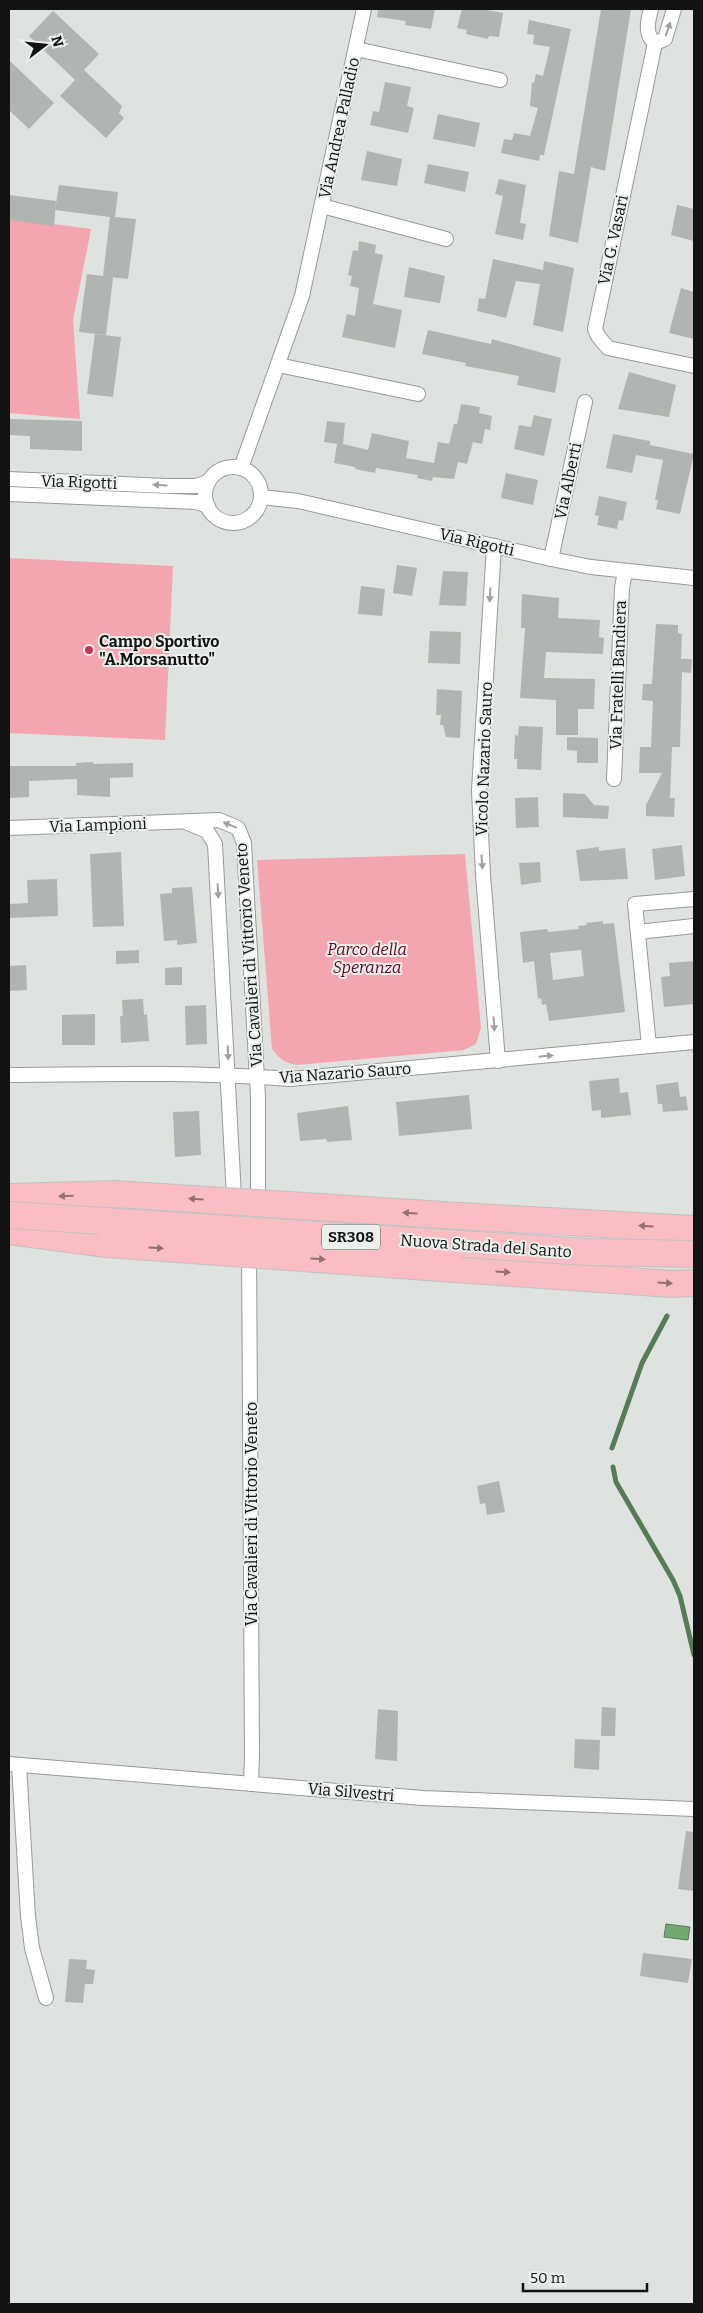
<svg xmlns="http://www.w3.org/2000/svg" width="703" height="2313" viewBox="0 0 703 2313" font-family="Bitter,serif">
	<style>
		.green { fill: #f3a6b0 }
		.water { fill: #72a970; stroke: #557c54 }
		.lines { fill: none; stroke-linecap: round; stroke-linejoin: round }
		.stream { stroke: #557c54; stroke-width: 5 }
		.building { fill: #b1b5b1; fill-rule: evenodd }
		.street-casing { stroke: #979a96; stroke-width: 16 }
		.highway-casing { stroke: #c1c1c1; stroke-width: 28 }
		.street { stroke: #fff; stroke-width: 14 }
		.highway { stroke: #fbbdc4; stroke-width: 26 }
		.highway-bridge-casing { stroke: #c1c1c1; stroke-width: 28; stroke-linecap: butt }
		.highway-bridge { stroke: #fbbdc4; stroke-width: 26 }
		.oneway { fill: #a0a0a0 }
		.oneway2 { fill: #927073 }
		.poi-dot { fill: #c43559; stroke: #ecf0ec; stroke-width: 2 }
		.labels { text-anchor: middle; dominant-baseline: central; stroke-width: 4; stroke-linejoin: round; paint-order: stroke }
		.shield { fill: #ecf0ec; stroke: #535553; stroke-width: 1 }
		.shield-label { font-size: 15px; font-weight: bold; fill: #111211 }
		.street-label { font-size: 16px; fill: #111211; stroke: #ecf0ec }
		.poi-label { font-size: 16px; font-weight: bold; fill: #111211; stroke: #ecf0ec; text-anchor: start }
		.park-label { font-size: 16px; font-style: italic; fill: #650022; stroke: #ecf0ec }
	</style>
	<rect width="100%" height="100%" fill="#dfe3df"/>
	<g class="green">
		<polygon points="9,218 91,229 73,320 80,419 9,413"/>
		<polygon points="9,558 173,566 165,740 9,733"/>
		<path d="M465,854L481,1028L476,1044L464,1050L297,1065C284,1063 280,1059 272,1049L257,860Z"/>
	</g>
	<polygon class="water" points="666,1924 690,1927 688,1940 664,1937"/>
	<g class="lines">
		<g class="stream">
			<polyline points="612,1448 642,1363 667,1316"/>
			<polyline points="613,1467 616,1482 673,1580 680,1596 694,1655"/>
		</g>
	</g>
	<g class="building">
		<polygon points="378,9 435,9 431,29 405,25 406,21 377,17"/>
		<polygon points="462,9 483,9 503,13 499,37 489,36 488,39 466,34 467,30 457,28"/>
		<polygon points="601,9 631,9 605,171 591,167 578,243 549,236 559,171 574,174"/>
		<polygon points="53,11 99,54 84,70 122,106 119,113 124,118 106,138 60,96 75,80 29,36"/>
		<polygon points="529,20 571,29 544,155 540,155 539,161 501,153 504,139 512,140 514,133 530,136 538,108 530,106 532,82 534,83 536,74 543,76 550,47 533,44 534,35 527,34"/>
		<polygon points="9,60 54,103 29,129 9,110"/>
		<polygon points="385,82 411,87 407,106 414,108 408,133 370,125 373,111 379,112"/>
		<polygon points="438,114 480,123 475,147 433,139"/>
		<polygon points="367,151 402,159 397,186 361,180"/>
		<polygon points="428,164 469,172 465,192 424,183"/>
		<polygon points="499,179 526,185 520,223 526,224 523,240 495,234 503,196 495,194"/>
		<polygon points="59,185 118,192 115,217 136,219 128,279 109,277 113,278 106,335 79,332 87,274 103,276 110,217 55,210"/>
		<polygon points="9,195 56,201 54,226 9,220"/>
		<polygon points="677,205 694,209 694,241 671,235"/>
		<polygon points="359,241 376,245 375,253 383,255 373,304 402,310 395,348 342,337 347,314 355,316 359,288 350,286 352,276 348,275 353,250 358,251"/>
		<polygon points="493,259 543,270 544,261 574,268 563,332 533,325 540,284 516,281 506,318 477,311 479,298 485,299"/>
		<polygon points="409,267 445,276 440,303 404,297"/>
		<polygon points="681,288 694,292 694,339 669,333"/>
		<polygon points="428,330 491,344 492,339 561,358 555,393 517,385 519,376 465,366 466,363 422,354"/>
		<polygon points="95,334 121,337 113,397 87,394"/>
		<polygon points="629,372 676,385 669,417 618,409"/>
		<polygon points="461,404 480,407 479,413 492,416 490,430 485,429 482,444 473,442 467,464 458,462 454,479 433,477 432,481 417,478 418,475 376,468 375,473 355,469 355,467 334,463 337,444 324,442 327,421 345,423 343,444 368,450 372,433 409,441 406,458 434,463 438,442 449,444 454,424 457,424"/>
		<polygon points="534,415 552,419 544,456 514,449 519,425 531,427"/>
		<polygon points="9,419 82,421 82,451 30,449 30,436 9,435"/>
		<polygon points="613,434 650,441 650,445 694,454 680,514 656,509 658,500 655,500 663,460 636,455 632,473 606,468"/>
		<polygon points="506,473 538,480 533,505 501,498"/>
		<polygon points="599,496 627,502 623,521 619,520 617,529 597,525 599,516 595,515"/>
		<polygon points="397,565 417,568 412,596 393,593"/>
		<polygon points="443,571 468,572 466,606 439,605"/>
		<polygon points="361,586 385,589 382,616 358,614"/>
		<polygon points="522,594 559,598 558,618 600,620 599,637 604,638 603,654 546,652 544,678 595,679 594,709 578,709 578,735 556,735 556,700 520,698 525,628 521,628"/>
		<polygon points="656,624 678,625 678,633 682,634 681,659 692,659 691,673 682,672 680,747 672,747 670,798 675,798 674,817 646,816 646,805 662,773 639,773 640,747 651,747 653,701 642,700 643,684 652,684"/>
		<polygon points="430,631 461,632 460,664 428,663"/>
		<polygon points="437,689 462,691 460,738 446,737 443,725 440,725 441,715 436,715"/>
		<polygon points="519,726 543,727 541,770 517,769 517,759 514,759 515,735 518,736"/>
		<polygon points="567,737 598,738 598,763 577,763 577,751 567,750"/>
		<polygon points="93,762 93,764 133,763 133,777 110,778 110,797 77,795 77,779 29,781 29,797 9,798 9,766 76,766 76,763"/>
		<polygon points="563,793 585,794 594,805 609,806 608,819 563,817"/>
		<polygon points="538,797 539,827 516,828 515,798"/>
		<polygon points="682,845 685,876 655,880 652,849"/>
		<polygon points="599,847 599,851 625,848 628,879 580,881 576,850"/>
		<polygon points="121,852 124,926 93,927 90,854"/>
		<polygon points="540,862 541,882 521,885 519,863"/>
		<polygon points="57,879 58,916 9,918 9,904 28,903 27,880"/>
		<polygon points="192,887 197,943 177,945 177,940 164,941 160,894 172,893 172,888"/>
		<path d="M603,921V924L614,923L625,1012L549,1021L546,1004L542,1005L541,998L538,999L534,961L523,963L520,932L547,929L548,932L579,929L578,926L587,925L586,923ZM581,950L584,976L553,980L550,953Z"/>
		<polygon points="139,950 139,963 116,964 116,951"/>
		<polygon points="694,961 694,1004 664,1007 661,977 670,976 669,963"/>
		<polygon points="26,965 27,990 9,991 9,966"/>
		<polygon points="182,967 182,985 165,985 165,968"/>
		<polygon points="143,999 144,1015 147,1014 149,1041 121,1043 120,1016 123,1016 122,1000"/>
		<polygon points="206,1005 207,1044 186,1045 185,1006"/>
		<polygon points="95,1014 95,1045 62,1045 62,1015"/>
		<polygon points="619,1078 620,1093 628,1092 631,1115 601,1118 601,1110 592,1111 589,1081"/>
		<polygon points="678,1082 680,1097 686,1096 688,1110 663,1112 662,1104 658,1104 656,1085"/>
		<polygon points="469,1095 472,1129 399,1136 396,1102"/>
		<polygon points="348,1106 352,1140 327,1142 326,1139 300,1141 297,1113"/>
		<polygon points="199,1111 201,1155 175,1157 173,1112"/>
		<polygon points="499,1481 505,1512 487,1515 485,1503 480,1504 477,1486"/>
		<polygon points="602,1707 616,1708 615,1736 601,1736"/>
		<polygon points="378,1709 398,1711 397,1761 375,1759"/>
		<polygon points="575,1739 600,1740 599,1770 574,1768"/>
		<polygon points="686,1831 694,1832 694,1891 678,1889"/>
		<polygon points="643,1953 692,1959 688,1983 640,1976"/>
		<polygon points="69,1959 87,1960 86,1969 95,1970 93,1984 85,1984 83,2003 65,2002"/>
	</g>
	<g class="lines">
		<g class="street-casing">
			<g id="street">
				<path d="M651,9C648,21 644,34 655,43"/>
				<polyline points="655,43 595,329 598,336 608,348 694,366"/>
				<polyline points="655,43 665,39 674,9"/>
				<polyline points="356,49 500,80"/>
				<polyline points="322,206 446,239"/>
				<polyline points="278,365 418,394"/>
				<circle cx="233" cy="495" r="28"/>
				<polyline points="241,468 302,296 364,9"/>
				<polyline points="9,479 167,486 196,486 208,482"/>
				<polyline points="9,494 196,502 208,506"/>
				<polyline points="261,497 298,501 551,559 591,567 694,578"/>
				<polyline points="494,546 479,790 483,875 498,1061"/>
				<polyline points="551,559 585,402"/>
				<polyline points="614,779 622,588 625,571"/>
				<polyline points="188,823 207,831 215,844 234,1196 246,1234"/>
				<polyline points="9,828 219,820 238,828 244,843 258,1097 258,1196 249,1244 252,1754 251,1784"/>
				<polyline points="638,932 694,926"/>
				<polyline points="649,1046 635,904 694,899"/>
				<path d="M9,1075C103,1074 196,1072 290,1079L694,1042"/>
				<polyline points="9,1764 423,1798 694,1809"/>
				<polyline points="19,1765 28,1916 32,1948 46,1998"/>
			</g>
		</g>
		<g class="highway-casing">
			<g id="highway">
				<polyline points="9,1197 115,1194"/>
				<polyline points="459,1216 694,1229"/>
				<polyline points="9,1231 107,1244"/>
				<polyline points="455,1269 672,1284 694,1283"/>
			</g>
		</g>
		<use href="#street" class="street"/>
		<use href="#highway" class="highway"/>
		<g class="highway-bridge-casing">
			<g id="highway-bridge">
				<polyline points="115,1194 459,1216"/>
				<polyline points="9,1215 587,1252 694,1254"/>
				<polyline points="107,1244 455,1269"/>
			</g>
		</g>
		<use href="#highway-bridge" class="highway-bridge"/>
	</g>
	<defs><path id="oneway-solid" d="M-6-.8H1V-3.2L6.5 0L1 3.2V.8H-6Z" transform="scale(1.25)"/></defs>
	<g class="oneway">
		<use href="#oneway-solid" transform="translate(668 29) rotate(-71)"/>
		<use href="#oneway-solid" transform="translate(160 485) rotate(-177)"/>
		<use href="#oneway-solid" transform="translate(490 595) rotate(93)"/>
		<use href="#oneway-solid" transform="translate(230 825) rotate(-157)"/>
		<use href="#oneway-solid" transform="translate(482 862) rotate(86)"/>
		<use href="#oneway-solid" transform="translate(218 891) rotate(87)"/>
		<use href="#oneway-solid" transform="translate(494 1024) rotate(86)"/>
		<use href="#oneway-solid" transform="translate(228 1053) rotate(87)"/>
		<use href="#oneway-solid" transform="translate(546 1056) rotate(-6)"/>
	</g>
	<g class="oneway2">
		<use href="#oneway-solid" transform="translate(66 1196) rotate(178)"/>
		<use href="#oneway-solid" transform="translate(196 1199) rotate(-176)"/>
		<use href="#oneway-solid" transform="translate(410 1213) rotate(-176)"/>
		<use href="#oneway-solid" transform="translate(646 1226) rotate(-177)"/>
		<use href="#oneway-solid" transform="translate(156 1248) rotate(4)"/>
		<use href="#oneway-solid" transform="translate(318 1259) rotate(4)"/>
		<use href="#oneway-solid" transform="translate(503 1272) rotate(4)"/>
		<use href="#oneway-solid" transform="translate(665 1283) rotate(3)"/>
	</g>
	<circle class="poi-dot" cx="89" cy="650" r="5"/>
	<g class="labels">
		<rect class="shield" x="322" y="1224.5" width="58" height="25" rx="4"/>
		<g class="shield-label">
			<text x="351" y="1237">SR308</text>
		</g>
		<g class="street-label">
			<text transform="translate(339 128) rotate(-78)">Via Andrea Palladio</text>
			<text transform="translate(613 240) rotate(-78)">Via G. Vasari</text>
			<text transform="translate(568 481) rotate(-78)">Via Alberti</text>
			<text transform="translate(79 482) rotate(2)">Via Rigotti</text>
			<text transform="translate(477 542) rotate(13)">Via Rigotti</text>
			<text transform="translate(618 675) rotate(-88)">Via Fratelli Bandiera</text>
			<text transform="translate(484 759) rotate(-88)">Vicolo Nazario Sauro</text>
			<text transform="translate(98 825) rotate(-2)">Via Lampioni</text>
			<text transform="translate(249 955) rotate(-94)">Via Cavalieri di Vittorio Veneto</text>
			<text transform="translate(345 1073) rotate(-4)">Via Nazario Sauro</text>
			<text transform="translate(486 1246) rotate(4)">Nuova Strada del Santo</text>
			<text transform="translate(251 1514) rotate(-90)">Via Cavalieri di Vittorio Veneto</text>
			<text transform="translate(351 1792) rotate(5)">Via Silvestri</text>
		</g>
		<g class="poi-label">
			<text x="99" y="641">Campo Sportivo<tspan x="99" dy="18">"A.Morsanutto"</tspan></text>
		</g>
		<g class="park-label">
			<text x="367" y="949">Parco della<tspan x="367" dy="18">Speranza</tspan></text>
		</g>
	</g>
	<rect width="703" height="2313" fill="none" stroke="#111211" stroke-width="20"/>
	<g transform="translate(45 45) rotate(74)" stroke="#ecf0ec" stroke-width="4" paint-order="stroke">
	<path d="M0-4L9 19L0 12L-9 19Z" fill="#111211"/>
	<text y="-8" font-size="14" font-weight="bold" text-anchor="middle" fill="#111211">N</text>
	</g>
	<path d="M523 2283v8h124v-8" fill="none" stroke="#111211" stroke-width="2.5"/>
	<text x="530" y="2283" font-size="15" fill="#111211" stroke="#ecf0ec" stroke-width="4" paint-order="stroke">50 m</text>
</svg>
